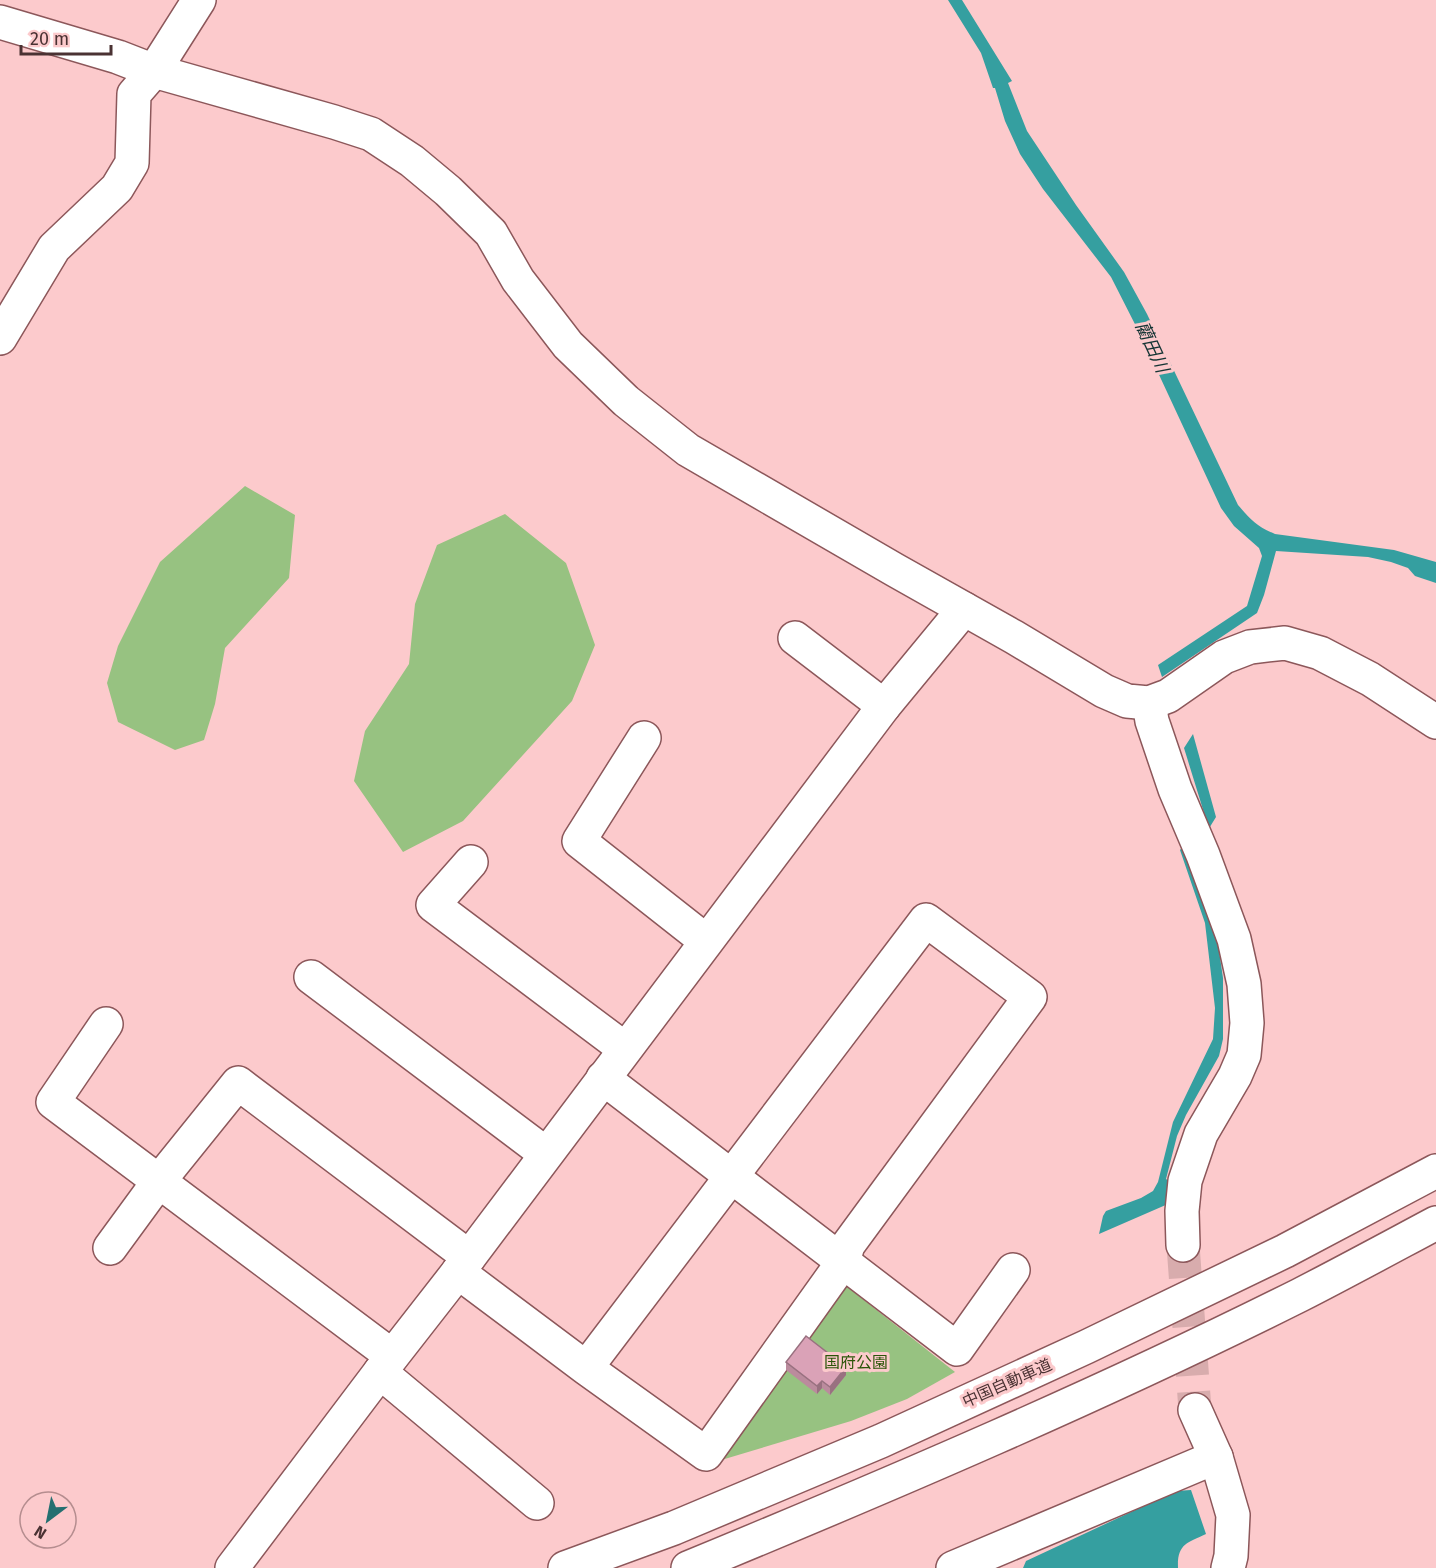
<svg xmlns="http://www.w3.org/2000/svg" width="1436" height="1568" viewBox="0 0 1436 1568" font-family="'Fira Sans','Noto Sans JP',sans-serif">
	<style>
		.green { fill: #97c281 }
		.water { fill: #359fa0 }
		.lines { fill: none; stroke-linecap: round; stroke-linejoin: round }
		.street-tunnel { stroke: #d8acad; stroke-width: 33; stroke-dasharray: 33 16; stroke-linecap: butt }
		.street-casing { stroke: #8c575a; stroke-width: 36 }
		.highway-casing { stroke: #8c575a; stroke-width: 36 }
		.street { stroke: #fff; stroke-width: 33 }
		.highway { stroke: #fff; stroke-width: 33 }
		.wall { fill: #bb8b9d }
		.shaded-wall { fill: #997180 }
		.building { fill: #daa2b7; stroke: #997180; stroke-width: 1.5 }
		.labels { text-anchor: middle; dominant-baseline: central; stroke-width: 6; stroke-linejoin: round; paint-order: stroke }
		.park-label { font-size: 16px; fill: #2a5508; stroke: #fccacc }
		.street-label { font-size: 16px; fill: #4a3233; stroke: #fccacc }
		.water-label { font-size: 18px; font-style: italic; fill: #143434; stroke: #fccacc }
	</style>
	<rect width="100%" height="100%" fill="#fccacc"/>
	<g class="green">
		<polygon points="245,486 295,515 289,578 225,648 215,704 204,740 175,750 118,722 107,683 118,646 160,562"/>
		<polygon points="505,514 566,563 595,645 572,701 463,821 403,852 354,781 365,731 409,664 415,604 437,545"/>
		<polygon points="845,1285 955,1372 907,1399 851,1421 708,1464"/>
	</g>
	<g class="water">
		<path d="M948,0H962L1012,81L1008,83L1027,131L1076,205L1124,272L1147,314L1238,505C1251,520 1256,526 1275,534L1394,550L1436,562V583L1415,576L1408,568L1391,562L1368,557L1276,551L1264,595L1257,613L1162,677L1158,665L1247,606L1262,556L1259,548L1234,526L1221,508L1141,336L1111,277L1043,189L1020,154L1005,121L995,88H993L981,53Z"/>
		<polygon points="1193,734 1216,817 1192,856 1214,916 1223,978 1223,1039 1219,1056 1186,1115 1177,1136 1166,1179 1173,1184 1168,1204 1099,1234 1103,1216 1106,1211 1141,1198 1153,1191 1158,1182 1173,1122 1213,1039 1215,1008 1205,923 1180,850 1205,816 1184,748"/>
		<path d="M1191,1490L1206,1534C1187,1543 1177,1544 1178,1568H1023L1026,1561L1176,1491Z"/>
	</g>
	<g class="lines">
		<polyline class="street-tunnel" points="1183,1245 1195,1410"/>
		<g class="street-casing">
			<g id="street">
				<polyline points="0,22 118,57 154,71 334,122 371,134 412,161 448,191 491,233 518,280 568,345 626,401 688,450 895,570 1014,637 1104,691 1127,701 1149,703 1168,696 1224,657 1250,647 1285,643 1320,653 1370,679 1436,722"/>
				<polyline points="0,338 54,248 117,188 132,163 134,94 154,71 199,0"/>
				<polyline points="795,638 884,706"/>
				<polyline points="1149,703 1152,721 1175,789 1203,855 1234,939 1244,984 1247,1023 1244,1055 1235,1076 1201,1134 1185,1181 1182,1211 1183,1245"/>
				<polyline points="644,738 579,841 706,941"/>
				<polyline points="471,862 433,905 625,1049"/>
				<polyline points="311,977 546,1154"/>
				<polyline points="106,1024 53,1102 392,1356"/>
				<polyline points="603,1078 957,1349 1013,1270"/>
				<polyline points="110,1248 159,1181 238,1083 469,1257"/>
				<polyline points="458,1272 586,1368 706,1454 843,1262 848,1245 1030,997 926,920 586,1368"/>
				<polyline points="380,1372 537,1503"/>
				<polyline points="1195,1410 1216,1457 1233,1515 1231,1556 1228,1568"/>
				<polyline points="232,1568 380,1372 458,1272 884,706 964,609"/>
				<polyline points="953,1568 1216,1457"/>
			</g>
		</g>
		<g class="highway-casing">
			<g id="highway">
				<polyline points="565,1568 674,1528 881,1441 1086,1347 1285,1251 1436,1171"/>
				<path d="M688,1568C894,1483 1100,1395 1300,1295C1345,1272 1391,1247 1436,1223"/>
			</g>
		</g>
		<use href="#street" class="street"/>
		<use href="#highway" class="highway"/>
	</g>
	<polygon class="wall" points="786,1362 846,1375 830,1395 822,1388 817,1394 786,1370"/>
	<g class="shaded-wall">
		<polygon points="846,1367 846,1375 830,1395 830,1387"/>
		<polygon points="822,1381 822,1388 817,1394 817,1386"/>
	</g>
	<polygon class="building" points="806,1336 846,1367 830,1387 822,1381 817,1386 786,1362"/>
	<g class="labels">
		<g class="park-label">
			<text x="856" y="1362">国府公園</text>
		</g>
		<g class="street-label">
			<text transform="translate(1007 1383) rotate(-24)">中国自動車道</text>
		</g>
		<g class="water-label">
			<text transform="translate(1152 347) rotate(65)">藺田川</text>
		</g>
	</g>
	<g transform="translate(48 1520) rotate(212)"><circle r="28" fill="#fccacc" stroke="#b58d8f" stroke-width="1.5"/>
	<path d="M0-4.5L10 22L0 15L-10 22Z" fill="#246f70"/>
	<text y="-9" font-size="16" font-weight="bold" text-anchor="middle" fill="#4a3233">N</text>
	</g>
	<path d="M21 45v9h90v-9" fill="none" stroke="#4a3233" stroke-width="3"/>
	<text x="30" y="45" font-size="18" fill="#4a3233" stroke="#fccacc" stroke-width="4.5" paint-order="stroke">20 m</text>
</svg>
